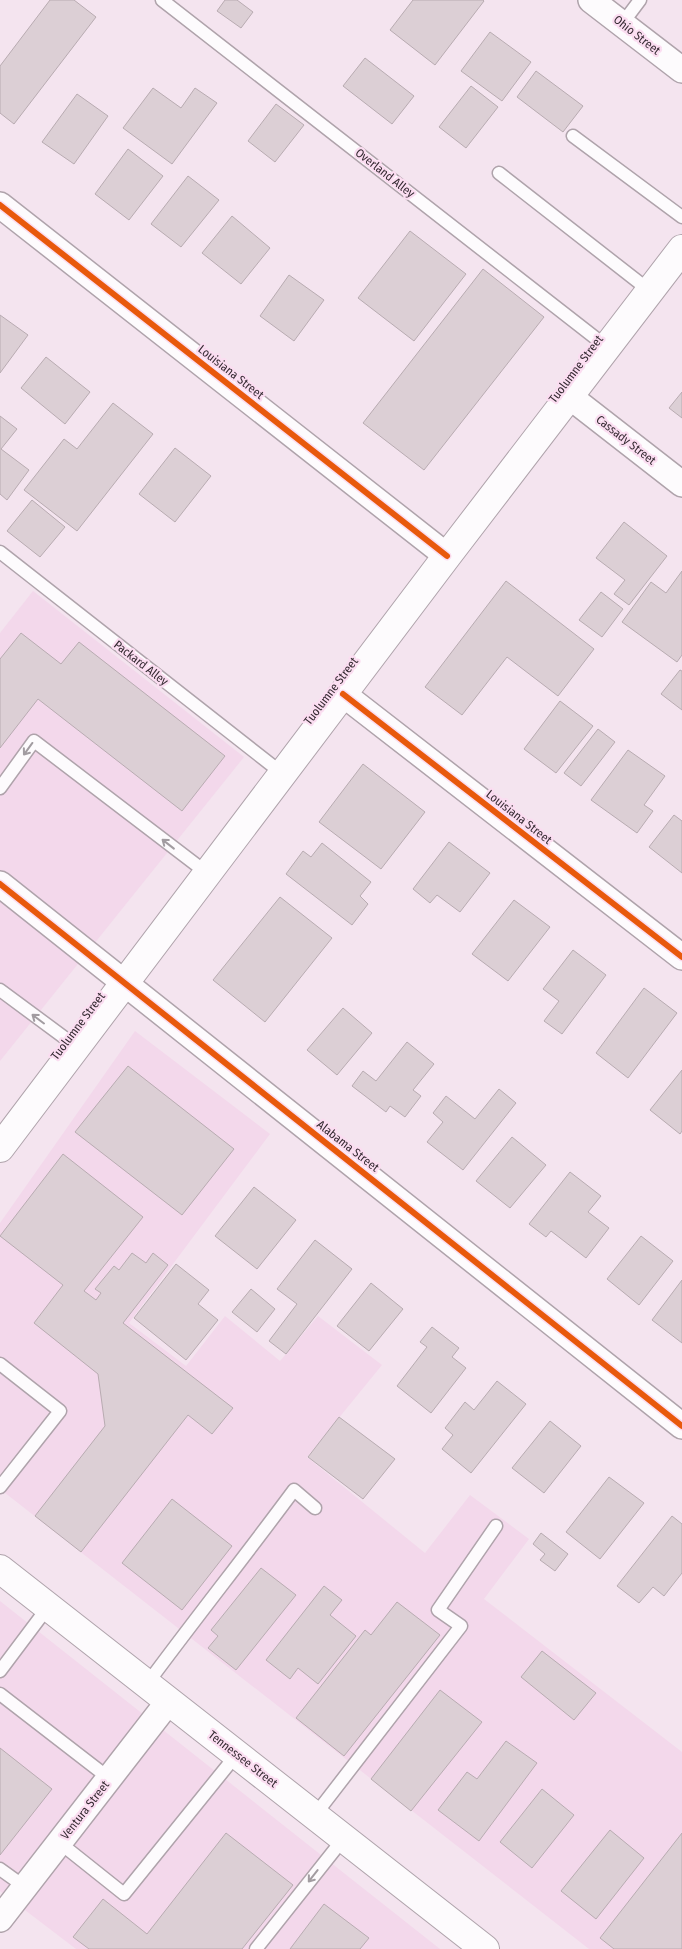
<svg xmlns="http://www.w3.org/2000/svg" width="682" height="1949" viewBox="0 0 682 1949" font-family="'Fira Sans Condensed',sans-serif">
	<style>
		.built { fill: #f3d8eb }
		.building { fill: #dccfd5; stroke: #b8abb1 }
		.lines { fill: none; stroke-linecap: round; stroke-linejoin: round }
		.lane-casing { stroke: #afa3ab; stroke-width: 15 }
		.street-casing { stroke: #afa3ab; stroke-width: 28 }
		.secondary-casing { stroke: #afa3ab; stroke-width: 30 }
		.lane { stroke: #fdfbfd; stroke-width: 12 }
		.street { stroke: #fdfbfd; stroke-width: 25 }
		.secondary { stroke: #fdfbfd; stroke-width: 28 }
		.cycleway-casing { stroke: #fbddf1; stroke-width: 9 }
		.cycleway { stroke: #e8590c; stroke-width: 6 }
		.oneway { stroke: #a29ca1 }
		.labels { text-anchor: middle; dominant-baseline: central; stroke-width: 4.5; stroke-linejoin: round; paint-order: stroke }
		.street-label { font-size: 12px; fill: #332830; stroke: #fbddf1 }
	</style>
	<rect width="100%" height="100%" fill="#f4e4ef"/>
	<g class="built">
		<polygon points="33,591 244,757 0,1061 0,633"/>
		<polygon points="135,1031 270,1134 129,1323 186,1366 225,1316 280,1361 318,1316 382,1365 307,1457 425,1553 470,1495 529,1539 484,1599 682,1752 682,1949 589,1949 0,1489 0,1223"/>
		<polygon points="0,1601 440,1949 76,1949 0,1891"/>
	</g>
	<g class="building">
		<polygon points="50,0 74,0 96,17 14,124 0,113 0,66"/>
		<polygon points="225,0 237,0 253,12 241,28 217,11"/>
		<polygon points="413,0 483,0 484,1 435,65 390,30"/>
		<polygon points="490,32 531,62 502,101 461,71"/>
		<polygon points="365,58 414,96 392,124 343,86"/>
		<polygon points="536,71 583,106 563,132 517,97"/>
		<polygon points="471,86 498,107 466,148 439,127"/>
		<polygon points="153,88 181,108 195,88 217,103 172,164 123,128"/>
		<polygon points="77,94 108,116 74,164 42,142"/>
		<polygon points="276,104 304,125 275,162 248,141"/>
		<polygon points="128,149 163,176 129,220 95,194"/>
		<polygon points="188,176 219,200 181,247 151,224"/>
		<polygon points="232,216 270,248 241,284 202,253"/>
		<polygon points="410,231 466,274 414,341 358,298"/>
		<polygon points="483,269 544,317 424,470 363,423"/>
		<polygon points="289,275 324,300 294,341 260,316"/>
		<polygon points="0,315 28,335 0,373"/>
		<polygon points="46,357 90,392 65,424 21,388"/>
		<polygon points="682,392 682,418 669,408"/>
		<polygon points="113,403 153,434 77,531 24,490 64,439 77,449"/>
		<polygon points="0,416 17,429 1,449 29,470 7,500 0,494"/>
		<polygon points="175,448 211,476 175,522 139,494"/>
		<polygon points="32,500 65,527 40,557 7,531"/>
		<polygon points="624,522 667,556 629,605 614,594 625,580 596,558"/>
		<polygon points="682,571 682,655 677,662 622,622 651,582 666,593"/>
		<polygon points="506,581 594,649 558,696 507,657 462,715 425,687"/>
		<polygon points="601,592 623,609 602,637 579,620"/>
		<polygon points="21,633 61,664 79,642 225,756 182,811 38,699 0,748 0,659"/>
		<polygon points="680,670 682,671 682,710 661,694"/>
		<polygon points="560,701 593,726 556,773 524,749"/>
		<polygon points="598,729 615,742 581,786 564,773"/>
		<polygon points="628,750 665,776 644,805 653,811 637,833 591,800"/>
		<polygon points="363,764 425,812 381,869 319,822"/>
		<polygon points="674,815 682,821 682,873 649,847"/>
		<polygon points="449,842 490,873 460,912 437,895 430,903 413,889"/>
		<polygon points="322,843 371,882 360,896 368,904 352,925 286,874 303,851 311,857"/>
		<polygon points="280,897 332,938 265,1022 213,980"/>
		<polygon points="514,900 550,927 508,981 472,954"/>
		<polygon points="573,950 606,975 562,1034 544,1021 559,1001 543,989"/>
		<polygon points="644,988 677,1013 628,1078 596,1053"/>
		<polygon points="343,1008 372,1033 337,1075 307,1050"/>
		<polygon points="407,1042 434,1064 413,1090 421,1096 405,1117 390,1106 386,1112 352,1086 363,1071 376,1081"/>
		<polygon points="128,1066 234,1149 182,1215 75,1132"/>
		<polygon points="682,1070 682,1131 680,1134 650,1110"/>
		<polygon points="499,1089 516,1103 463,1170 427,1142 443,1122 433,1113 446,1096 475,1119"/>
		<polygon points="512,1137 546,1165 510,1208 476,1181"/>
		<polygon points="63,1154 143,1217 84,1291 96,1300 101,1293 95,1289 114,1266 119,1270 132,1253 146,1263 153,1253 168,1265 123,1323 233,1408 212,1434 188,1415 81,1552 35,1516 105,1426 98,1374 34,1323 63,1285 0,1236"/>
		<polygon points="570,1172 601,1196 588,1212 609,1228 586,1258 551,1231 546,1237 529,1224"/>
		<polygon points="254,1187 296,1220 257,1269 215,1236"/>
		<polygon points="641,1236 673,1261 639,1305 607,1279"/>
		<polygon points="315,1240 352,1269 286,1354 269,1341 297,1304 277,1289"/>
		<polygon points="176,1264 209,1290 198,1304 218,1320 186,1360 134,1318"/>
		<polygon points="682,1280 682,1343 652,1320"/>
		<polygon points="371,1283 403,1309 369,1351 337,1326"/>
		<polygon points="251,1289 275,1309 257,1332 232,1312"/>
		<polygon points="432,1327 459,1348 452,1357 466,1368 431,1413 397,1386 427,1347 420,1342"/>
		<polygon points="497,1381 526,1404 471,1473 442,1449 453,1435 445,1428 465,1402 474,1410"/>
		<polygon points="339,1417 395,1459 363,1499 308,1457"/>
		<polygon points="550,1421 581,1446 544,1493 512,1468"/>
		<polygon points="609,1477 644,1503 600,1559 566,1532"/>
		<polygon points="172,1499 232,1546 182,1610 122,1563"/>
		<polygon points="672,1516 682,1524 682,1573 664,1596 653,1587 639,1603 617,1586"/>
		<polygon points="541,1533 568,1554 555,1571 540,1560 545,1554 533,1544"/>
		<polygon points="261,1568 296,1595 236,1670 208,1648 218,1636 211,1630"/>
		<polygon points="324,1586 342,1600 330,1615 356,1636 318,1684 298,1668 290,1679 266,1660"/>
		<polygon points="397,1602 440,1635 344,1756 296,1718 365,1630 371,1635"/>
		<polygon points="542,1651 596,1693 574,1720 521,1677"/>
		<polygon points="440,1690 482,1722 411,1811 371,1779"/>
		<polygon points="506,1741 537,1763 479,1841 438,1810 467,1772 477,1779"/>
		<polygon points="0,1748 52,1789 0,1855"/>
		<polygon points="542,1789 574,1815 532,1868 500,1842"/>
		<polygon points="610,1830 644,1858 596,1919 561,1891"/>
		<polygon points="226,1833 293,1885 242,1949 89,1949 73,1937 103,1899 147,1934"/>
		<polygon points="682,1833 682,1949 614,1949 600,1938"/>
		<polygon points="324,1904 369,1938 360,1949 290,1949"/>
	</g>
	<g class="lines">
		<g class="lane-casing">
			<g id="lane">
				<polyline points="162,0 607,347"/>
				<polyline points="622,24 640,0"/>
				<polyline points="573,136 682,217"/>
				<polyline points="499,173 650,291"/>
				<polyline points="0,552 283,774"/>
				<polyline points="0,788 34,741 207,873"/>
				<polyline points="0,990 77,1047"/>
				<polyline points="0,1364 60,1411 0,1487"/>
				<polyline points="0,1671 48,1607"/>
				<path d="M147,1684C195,1619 246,1555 294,1490L315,1508"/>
				<polyline points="0,1694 110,1779"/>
				<polyline points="315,1815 461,1626 438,1610 496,1526"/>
				<polyline points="60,1843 124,1894 237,1754"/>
				<polyline points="0,1869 25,1887"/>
				<polyline points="256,1949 344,1838"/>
			</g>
		</g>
		<g class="street-casing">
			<g id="street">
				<polyline points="591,0 682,70"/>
				<polyline points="0,205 447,556"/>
				<polyline points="569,396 682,484"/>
				<polyline points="343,694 682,957"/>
				<polyline points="0,884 682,1426"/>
				<polyline points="0,1919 169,1701"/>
			</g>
		</g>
		<g class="secondary-casing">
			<g id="secondary">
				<polyline points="0,1148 447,556 682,249"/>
				<polyline points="0,1569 485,1949"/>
			</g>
		</g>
		<use href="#lane" class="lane"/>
		<use href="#street" class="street"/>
		<use href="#secondary" class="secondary"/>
		<g class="cycleway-casing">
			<g id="cycleway">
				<polyline points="0,205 447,556"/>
				<polyline points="343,694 682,957"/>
				<polyline points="0,884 682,1426"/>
			</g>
		</g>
		<use href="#cycleway" class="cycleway"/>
	</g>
	<defs><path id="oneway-shaft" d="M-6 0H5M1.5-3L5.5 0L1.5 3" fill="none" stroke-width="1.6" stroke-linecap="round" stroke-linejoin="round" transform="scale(1.25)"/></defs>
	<g class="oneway">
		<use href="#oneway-shaft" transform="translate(28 749) rotate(126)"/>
		<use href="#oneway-shaft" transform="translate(168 844) rotate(-142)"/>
		<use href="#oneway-shaft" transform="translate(38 1019) rotate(-143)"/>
		<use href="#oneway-shaft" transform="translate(313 1876) rotate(128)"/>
	</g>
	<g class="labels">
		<g class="street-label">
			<text transform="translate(637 35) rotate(38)">Ohio Street</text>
			<text transform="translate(385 173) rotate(38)">Overland Alley</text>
			<text transform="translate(576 369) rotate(-53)">Tuolumne Street</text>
			<text transform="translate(231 372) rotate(38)">Louisiana Street</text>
			<text transform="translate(626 440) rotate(38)">Cassady Street</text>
			<text transform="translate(141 663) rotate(38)">Packard Alley</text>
			<text transform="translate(331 691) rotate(-53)">Tuolumne Street</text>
			<text transform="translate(519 817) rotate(38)">Louisiana Street</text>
			<text transform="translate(78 1026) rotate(-53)">Tuolumne Street</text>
			<text transform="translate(348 1146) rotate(38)">Alabama Street</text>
			<text transform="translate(243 1759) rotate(38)">Tennessee Street</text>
			<text transform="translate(85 1810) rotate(-52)">Ventura Street</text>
		</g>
	</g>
</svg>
